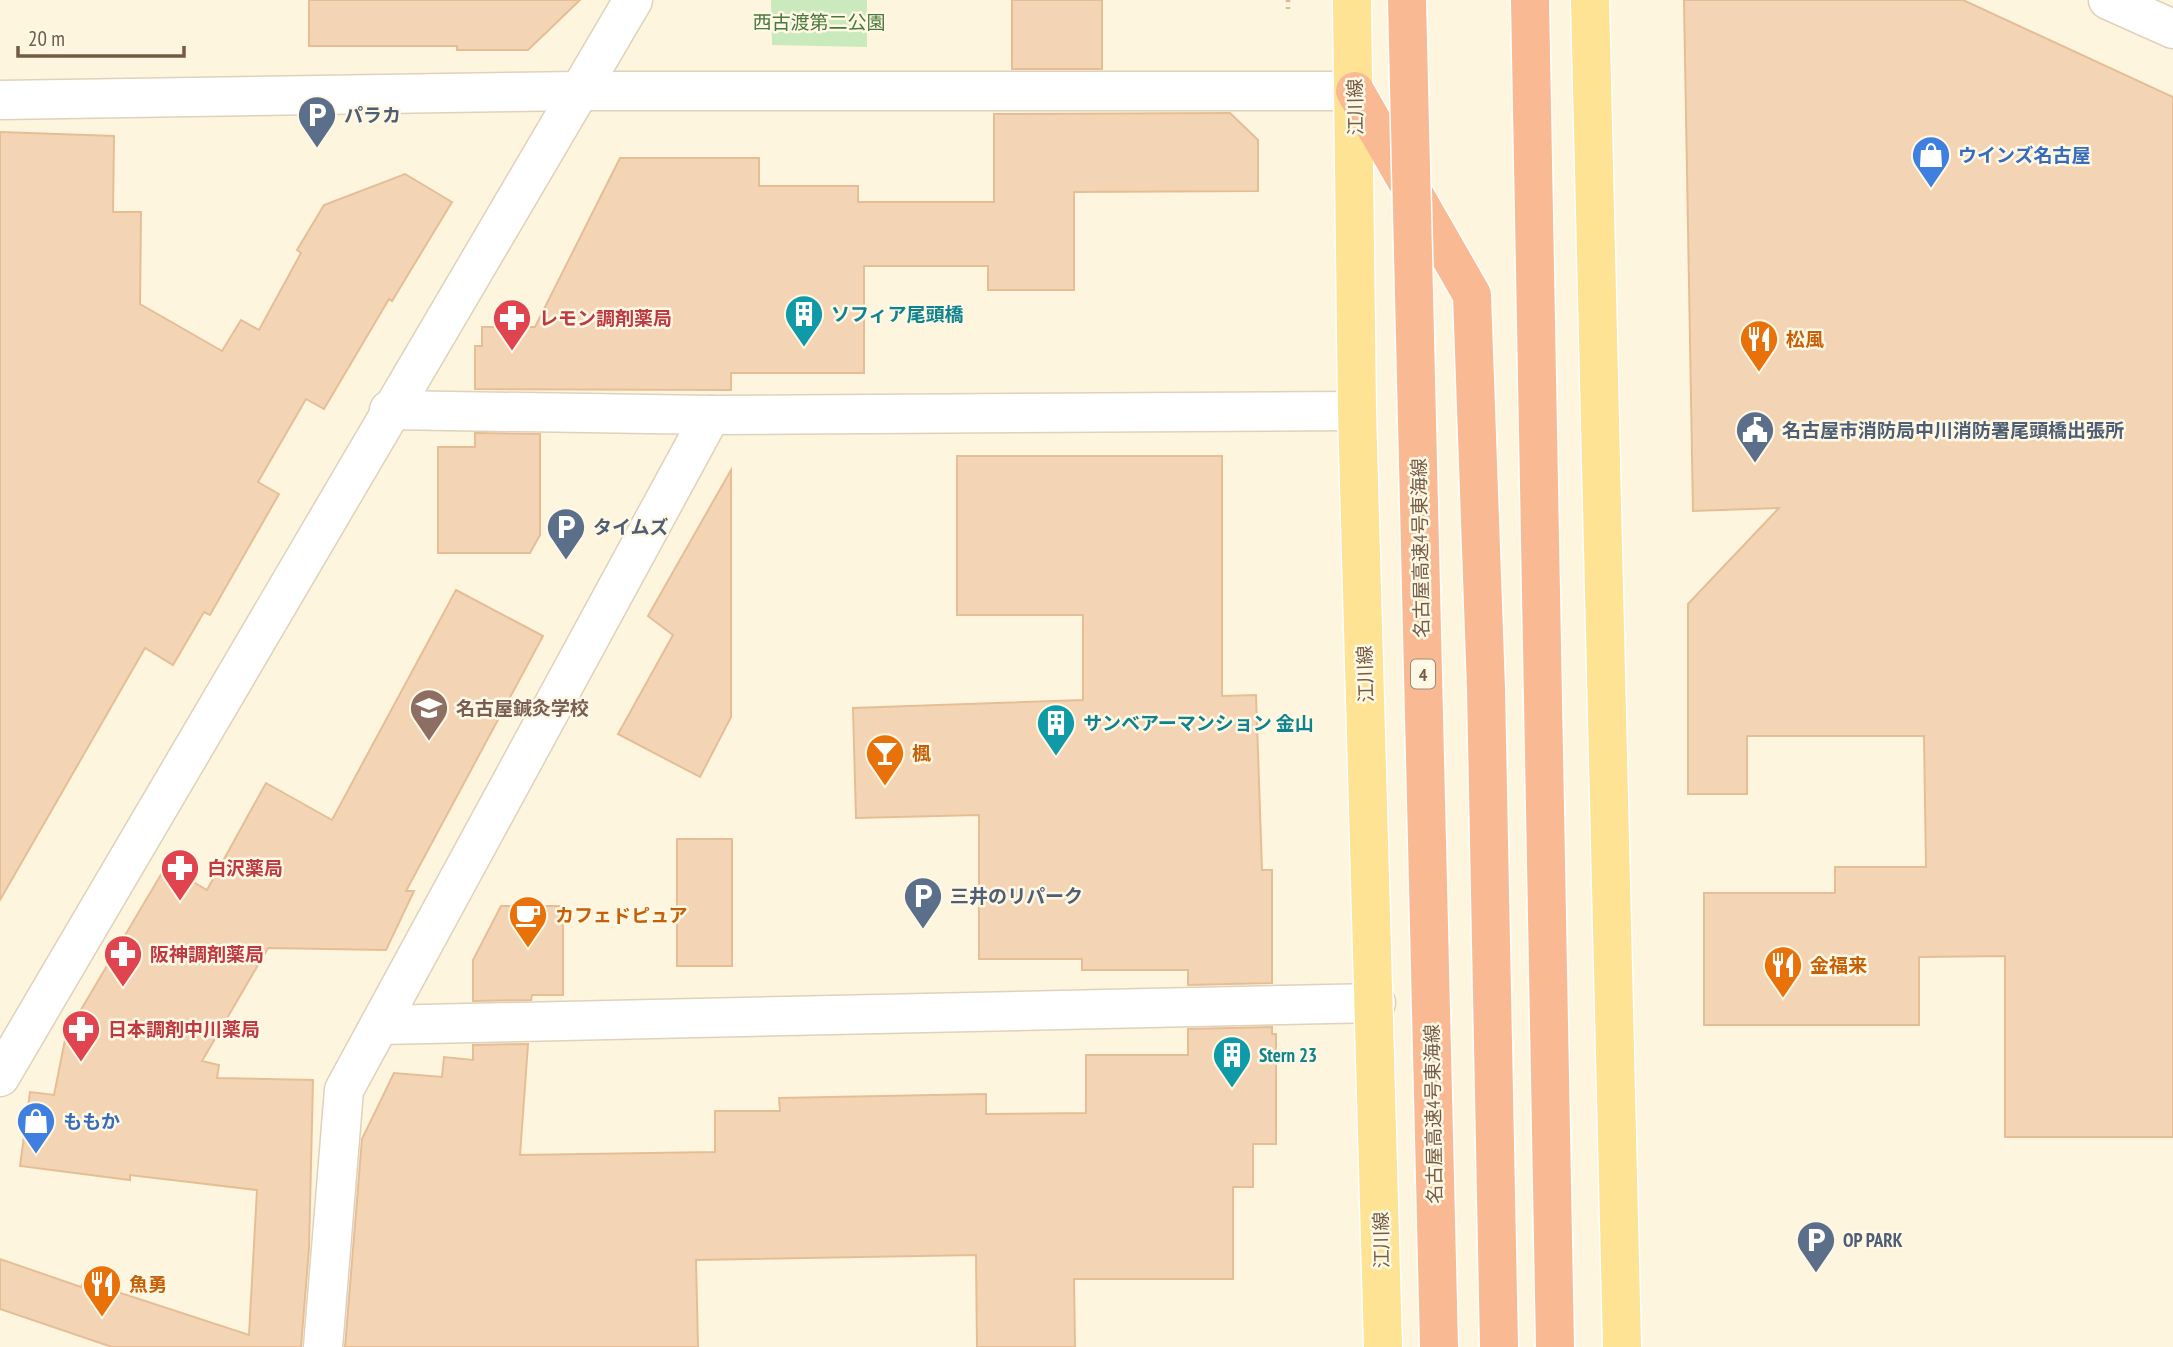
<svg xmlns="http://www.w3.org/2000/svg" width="2173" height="1347" viewBox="0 0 2173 1347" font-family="'PT Sans Narrow','Noto Sans JP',sans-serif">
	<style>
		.green { fill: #caeabd }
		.building { fill: #f3d5b5; stroke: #e6be96; stroke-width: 2 }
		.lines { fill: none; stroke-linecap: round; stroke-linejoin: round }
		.minor-casing { stroke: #e0d1bb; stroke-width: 41 }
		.major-casing { stroke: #fff; stroke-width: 41 }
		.highway-casing { stroke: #fff; stroke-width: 41 }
		.path { stroke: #d7b999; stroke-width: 4.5; stroke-dasharray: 2 5; stroke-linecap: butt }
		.minor { stroke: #fff; stroke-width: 38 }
		.major { stroke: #fee394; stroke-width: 38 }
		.highway { stroke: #f9ba93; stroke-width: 38 }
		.highway-bridge-casing { stroke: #fff; stroke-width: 41; stroke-linecap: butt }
		.highway-bridge { stroke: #f9ba93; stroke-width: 38 }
		.labels { text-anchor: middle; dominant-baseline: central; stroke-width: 5; stroke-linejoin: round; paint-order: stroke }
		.shield { fill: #fff8e5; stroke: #9d8b76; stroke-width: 2 }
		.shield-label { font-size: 18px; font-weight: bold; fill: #735c46 }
		.park-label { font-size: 19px; fill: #48793e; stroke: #fff8e5 }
		.street-label { font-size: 19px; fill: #735c46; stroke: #fff8e5 }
		.service-label { font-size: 19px; font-weight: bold; fill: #4e5e75; stroke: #fff8e5; text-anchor: start }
		.shop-label { font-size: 19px; font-weight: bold; fill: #366cbe; stroke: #fff8e5; text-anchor: start }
		.culture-label { font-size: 19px; font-weight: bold; fill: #0d838f; stroke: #fff8e5; text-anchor: start }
		.health-label { font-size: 19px; font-weight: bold; fill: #be3a42; stroke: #fff8e5; text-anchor: start }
		.food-label { font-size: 19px; font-weight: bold; fill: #c56008; stroke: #fff8e5; text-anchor: start }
		.education-label { font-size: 19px; font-weight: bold; fill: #785e54; stroke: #fff8e5; text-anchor: start }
	</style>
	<rect width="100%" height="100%" fill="#fdf5de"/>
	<polygon class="green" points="771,0 867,0 867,47 772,45"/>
	<g class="building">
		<polygon points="309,0 580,0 528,50 457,50 457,46 309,46"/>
		<rect x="1012" y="0" width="90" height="69"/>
		<polygon points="1684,0 1963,0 2173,97 2173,1137 2005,1137 2005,956 1919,957 1919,1025 1704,1025 1704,893 1835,893 1835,867 1926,867 1924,736 1747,736 1747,794 1688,794 1688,604 1779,508 1693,511"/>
		<polygon points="1230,113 1258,140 1258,191 1074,192 1074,290 988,290 988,266 864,266 864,373 731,373 731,390 475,389 475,346 482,346 482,327 535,327 620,158 759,158 759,186 858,186 858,202 994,202 994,114"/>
		<polygon points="0,132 114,136 113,212 141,212 140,304 222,351 241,320 259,330 301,253 297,250 324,205 405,174 452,202 392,301 389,299 324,409 306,399 258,482 279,494 210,615 204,612 173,665 145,648 0,900"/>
		<polygon points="475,433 540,434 540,535 530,553 438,553 438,447 475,447"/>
		<polygon points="957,456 1222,456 1222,696 1256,695 1262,870 1272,870 1272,983 1188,985 1188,970 1082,970 1082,959 979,959 979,815 856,818 853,708 1083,700 1083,615 957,615"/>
		<polygon points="731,470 731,717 700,777 618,734 673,635 648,616"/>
		<polygon points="456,590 543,636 406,891 414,891 386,950 268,948 202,1061 219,1065 217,1078 313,1080 309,1248 301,1347 112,1347 0,1309 0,1259 81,1287 84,1281 249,1335 257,1190 130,1175 130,1180 20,1166 30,1092 54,1095 66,1035 166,866 207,890 266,783 332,820"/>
		<rect x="677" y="839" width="55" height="127"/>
		<polygon points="501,906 563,906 563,995 532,995 531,1000 473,1001 473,960"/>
		<polygon points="1272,1027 1272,1034 1276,1034 1276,1144 1253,1144 1253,1187 1233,1187 1233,1279 1074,1279 1075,1347 977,1347 976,1255 696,1260 698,1347 345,1347 362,1139 394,1073 442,1077 444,1057 473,1060 473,1045 528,1044 520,1155 715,1152 715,1111 780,1111 779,1098 986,1094 986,1114 1086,1113 1086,1055 1188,1055 1188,1029"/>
	</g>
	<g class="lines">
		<g class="minor-casing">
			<g id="minor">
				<polyline points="2108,0 2173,29"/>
				<polyline points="0,100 580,91 1355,91"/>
				<polyline points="389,410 711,415 1357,411"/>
				<polyline points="380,1025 1376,1003"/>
				<polyline points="0,1077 633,0"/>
				<polyline points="323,1347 344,1090 711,415"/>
			</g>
		</g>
		<g class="major-casing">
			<g id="major">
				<polyline points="1352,0 1357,411 1383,1347"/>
				<polyline points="1590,0 1622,1347"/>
			</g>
		</g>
		<g class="highway-casing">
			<g id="highway">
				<polyline points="1530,0 1555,1347"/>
				<polyline points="1355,91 1472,295 1486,689 1499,1347"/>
			</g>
		</g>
		<polyline class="path" points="1288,0 1288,14"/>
		<use href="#minor" class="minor"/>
		<use href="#major" class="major"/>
		<use href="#highway" class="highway"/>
		<g class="highway-bridge-casing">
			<polyline id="highway-bridge" points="1407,0 1439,1347"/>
		</g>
		<use href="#highway-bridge" class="highway-bridge"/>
	</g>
	<defs>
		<g id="parking-pin" transform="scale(2.0125)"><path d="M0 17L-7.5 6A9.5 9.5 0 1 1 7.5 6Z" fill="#5c6f8a" stroke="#fff8e5"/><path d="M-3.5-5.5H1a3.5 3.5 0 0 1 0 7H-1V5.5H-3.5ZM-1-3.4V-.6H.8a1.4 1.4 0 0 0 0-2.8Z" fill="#fff"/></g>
		<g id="shop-pin" transform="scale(2.0125)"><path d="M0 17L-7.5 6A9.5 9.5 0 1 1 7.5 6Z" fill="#3f7fe0" stroke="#fff8e5"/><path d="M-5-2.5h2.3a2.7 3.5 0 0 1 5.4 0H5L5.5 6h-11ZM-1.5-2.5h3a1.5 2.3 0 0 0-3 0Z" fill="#fff"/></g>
		<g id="building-pin" transform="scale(2.0125)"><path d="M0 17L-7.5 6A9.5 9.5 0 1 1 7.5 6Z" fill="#0f9aa8" stroke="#fff8e5"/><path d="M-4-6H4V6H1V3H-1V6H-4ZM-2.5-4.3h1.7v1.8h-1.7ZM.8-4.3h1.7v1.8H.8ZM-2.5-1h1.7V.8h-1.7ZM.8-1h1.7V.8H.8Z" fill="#fff"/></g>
		<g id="pharmacy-pin" transform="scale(2.0125)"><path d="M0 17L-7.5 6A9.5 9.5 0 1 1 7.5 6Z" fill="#e0444e" stroke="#fff8e5"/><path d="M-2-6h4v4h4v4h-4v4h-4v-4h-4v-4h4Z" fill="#fff"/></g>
		<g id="restaurant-pin" transform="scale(2.0125)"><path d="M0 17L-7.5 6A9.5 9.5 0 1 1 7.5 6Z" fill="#e8710a" stroke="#fff8e5"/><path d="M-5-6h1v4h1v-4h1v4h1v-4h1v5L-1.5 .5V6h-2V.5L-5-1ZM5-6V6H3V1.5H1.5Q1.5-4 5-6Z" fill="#fff"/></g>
		<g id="civic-pin" transform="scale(2.0125)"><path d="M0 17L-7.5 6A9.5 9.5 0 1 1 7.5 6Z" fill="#5c6f8a" stroke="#fff8e5"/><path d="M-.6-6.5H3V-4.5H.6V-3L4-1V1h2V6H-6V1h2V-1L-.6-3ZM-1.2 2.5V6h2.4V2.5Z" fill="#fff"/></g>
		<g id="school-pin" transform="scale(2.0125)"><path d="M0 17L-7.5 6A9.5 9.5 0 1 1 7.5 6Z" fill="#8d6e63" stroke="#fff8e5"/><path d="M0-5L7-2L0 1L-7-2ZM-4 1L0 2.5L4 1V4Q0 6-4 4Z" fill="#fff"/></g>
		<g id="bar-pin" transform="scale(2.0125)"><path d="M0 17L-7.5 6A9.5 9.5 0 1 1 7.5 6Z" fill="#e8710a" stroke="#fff8e5"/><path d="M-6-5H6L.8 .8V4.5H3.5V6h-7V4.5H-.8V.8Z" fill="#fff"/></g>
		<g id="cafe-pin" transform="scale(2.0125)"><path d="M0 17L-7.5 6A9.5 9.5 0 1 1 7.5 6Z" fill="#e8710a" stroke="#fff8e5"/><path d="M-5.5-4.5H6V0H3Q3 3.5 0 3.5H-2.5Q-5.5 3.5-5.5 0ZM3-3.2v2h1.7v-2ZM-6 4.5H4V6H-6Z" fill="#fff"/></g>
	</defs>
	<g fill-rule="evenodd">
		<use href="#parking-pin" x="317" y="115"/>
		<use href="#shop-pin" x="1931" y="155"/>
		<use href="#building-pin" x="804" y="314"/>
		<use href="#pharmacy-pin" x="512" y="318"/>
		<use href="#restaurant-pin" x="1759" y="339"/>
		<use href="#civic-pin" x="1755" y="430"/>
		<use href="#parking-pin" x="566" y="527"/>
		<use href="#school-pin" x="429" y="708"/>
		<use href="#building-pin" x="1056" y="723"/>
		<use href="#bar-pin" x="885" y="753"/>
		<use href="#pharmacy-pin" x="180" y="868"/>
		<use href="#parking-pin" x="923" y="896"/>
		<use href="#cafe-pin" x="528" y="915"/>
		<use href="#pharmacy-pin" x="123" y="954"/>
		<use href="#restaurant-pin" x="1783" y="965"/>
		<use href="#pharmacy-pin" x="81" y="1029"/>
		<use href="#building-pin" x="1232" y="1055"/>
		<use href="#shop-pin" x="36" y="1121"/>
		<use href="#parking-pin" x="1816" y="1240"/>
		<use href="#restaurant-pin" x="102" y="1284"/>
	</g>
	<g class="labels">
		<rect class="shield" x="1411" y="659.5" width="24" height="29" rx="5"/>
		<g class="shield-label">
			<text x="1423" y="674">4</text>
		</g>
		<g class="park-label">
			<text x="819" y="22">西古渡第二公園</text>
		</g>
		<g class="street-label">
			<text transform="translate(1355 107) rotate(-91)">江川線</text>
			<text transform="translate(1420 548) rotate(-91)">名古屋高速4号東海線</text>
			<text transform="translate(1365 674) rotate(-92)">江川線</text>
			<text transform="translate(1433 1114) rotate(-91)">名古屋高速4号東海線</text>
			<text transform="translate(1381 1240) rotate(-91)">江川線</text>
		</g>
		<g class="service-label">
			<text x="344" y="115">パラカ</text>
			<text x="1782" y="430">名古屋市消防局中川消防署尾頭橋出張所</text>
			<text x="593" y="527">タイムズ</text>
			<text x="950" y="896">三井のリパーク</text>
			<text x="1843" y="1240">OP PARK</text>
		</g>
		<g class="shop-label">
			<text x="1958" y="155">ウインズ名古屋</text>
			<text x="63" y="1121">ももか</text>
		</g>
		<g class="culture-label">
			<text x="831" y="314">ソフィア尾頭橋</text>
			<text x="1083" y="723">サンベアーマンション 金山</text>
			<text x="1259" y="1055">Stern 23</text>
		</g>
		<g class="health-label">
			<text x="539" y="318">レモン調剤薬局</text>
			<text x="207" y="868">白沢薬局</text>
			<text x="150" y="954">阪神調剤薬局</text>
			<text x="108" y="1029">日本調剤中川薬局</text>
		</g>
		<g class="food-label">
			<text x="1786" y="339">松風</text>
			<text x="912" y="753">楓</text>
			<text x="555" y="915">カフェドピュア</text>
			<text x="1810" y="965">金福来</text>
			<text x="129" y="1284">魚勇</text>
		</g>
		<g class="education-label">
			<text x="456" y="708">名古屋鍼灸学校</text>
		</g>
	</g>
	<path d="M18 46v10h166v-10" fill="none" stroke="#735c46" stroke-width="3.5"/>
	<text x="28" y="46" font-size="21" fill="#735c46" stroke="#fff8e5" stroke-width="5" paint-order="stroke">20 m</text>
</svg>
